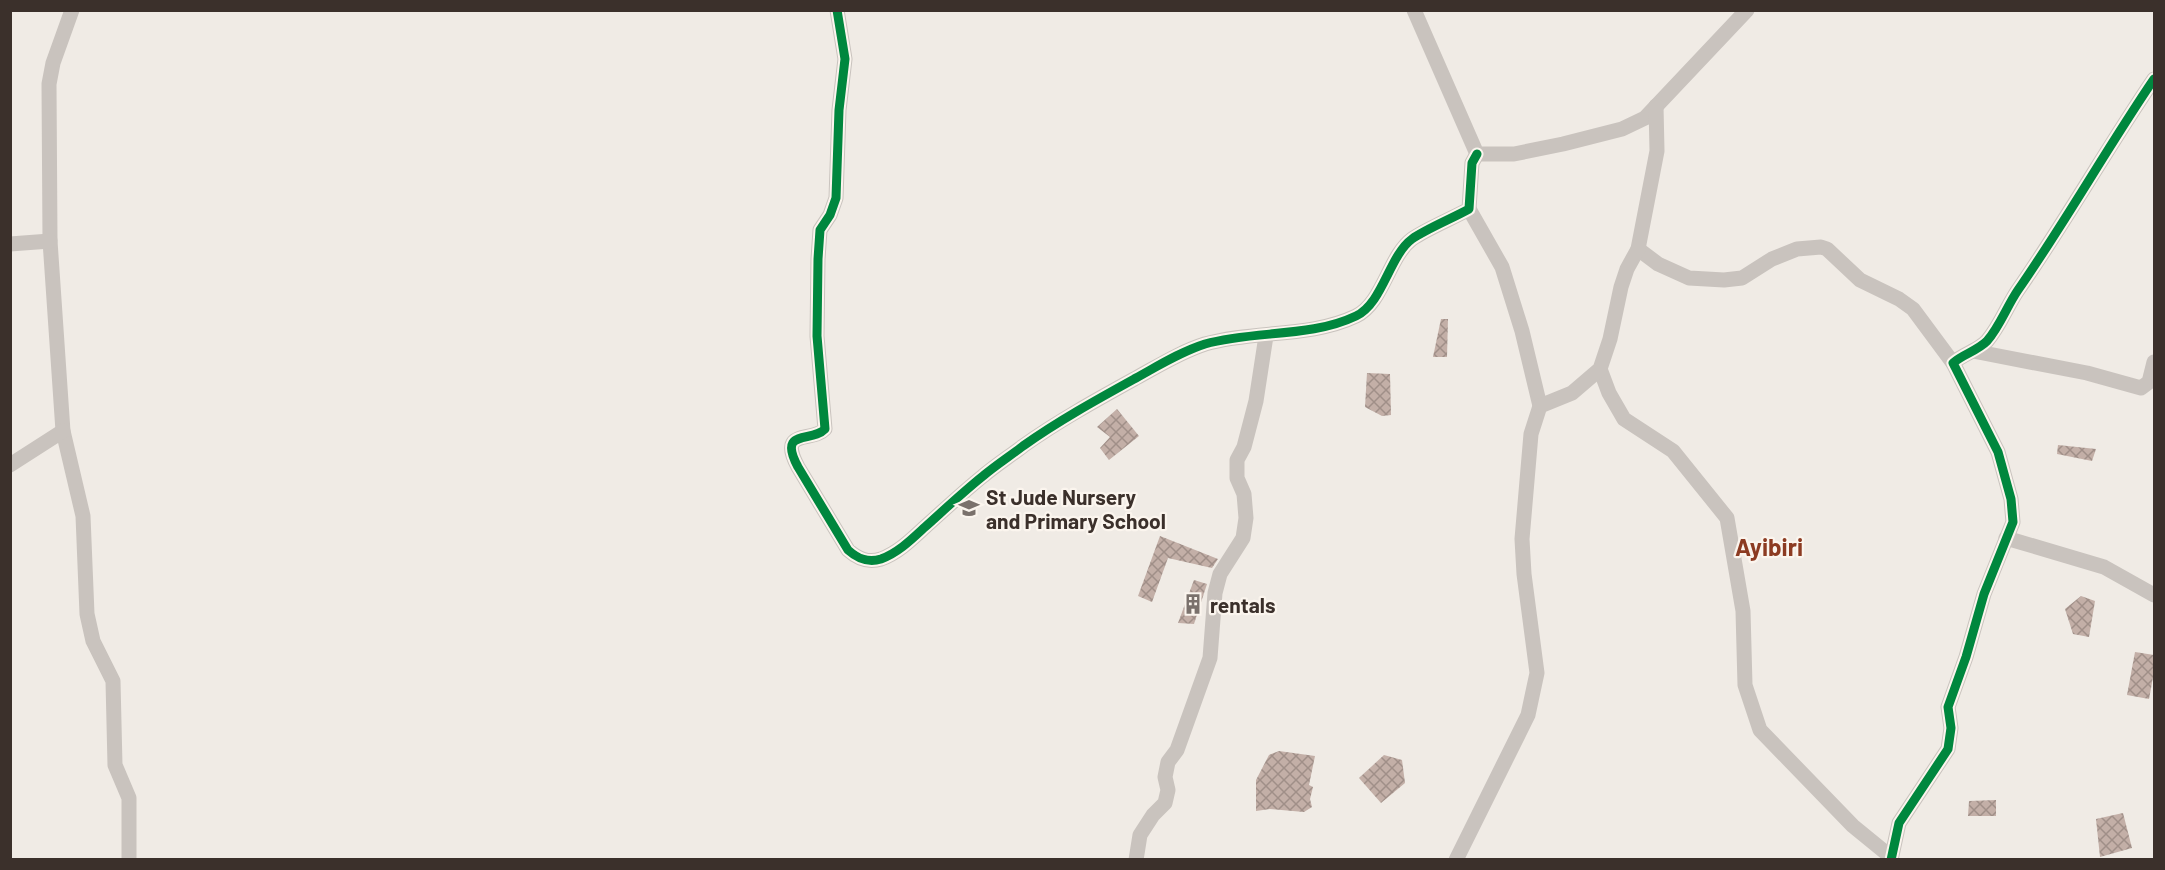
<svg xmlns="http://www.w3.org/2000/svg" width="2165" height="870" viewBox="0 0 2165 870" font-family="Barlow,sans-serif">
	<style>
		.building { fill: url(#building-cross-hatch) }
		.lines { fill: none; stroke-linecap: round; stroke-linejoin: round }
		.minor { stroke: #c9c3be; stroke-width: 15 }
		.cycleway-casing { stroke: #fbf5ee; stroke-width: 13 }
		.cycleway { stroke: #00873e; stroke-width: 9 }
		.labels { text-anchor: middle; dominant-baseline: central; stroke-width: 4.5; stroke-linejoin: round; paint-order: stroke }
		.poi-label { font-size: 21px; font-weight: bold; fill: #3b302b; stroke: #fbf5ee; text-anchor: start }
		.quarter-label { font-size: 24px; font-weight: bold; fill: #8c3b22; stroke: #fbf5ee }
	</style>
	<defs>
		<pattern id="building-cross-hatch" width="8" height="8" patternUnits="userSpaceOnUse" patternTransform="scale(1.5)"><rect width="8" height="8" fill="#c3afa7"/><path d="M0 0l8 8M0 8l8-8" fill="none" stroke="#a08f88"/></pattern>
	</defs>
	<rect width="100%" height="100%" fill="#f0ebe5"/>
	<g class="building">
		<polygon points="1441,319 1448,319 1447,357 1433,357"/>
		<polygon points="1367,373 1390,374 1391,415 1382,416 1365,407"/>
		<polygon points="1117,409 1139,436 1109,460 1100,448 1110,437 1097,427"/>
		<polygon points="2058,445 2096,449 2092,461 2057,454"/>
		<polygon points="1160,536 1218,559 1212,568 1168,558 1152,602 1138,596"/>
		<polygon points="1194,580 1207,584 1194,624 1178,623"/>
		<polygon points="2081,596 2095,601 2089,637 2073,634 2065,609"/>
		<polygon points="2135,652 2154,655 2154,672 2149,699 2127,695"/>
		<polygon points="1279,751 1315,756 1309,785 1313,787 1310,799 1312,807 1304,812 1270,809 1256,811 1256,780 1269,755"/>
		<polygon points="1384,755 1402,760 1405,783 1381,803 1359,778"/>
		<polygon points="1996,800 1996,816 1968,816 1969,801"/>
		<polygon points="2123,813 2132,848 2100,857 2096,819"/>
	</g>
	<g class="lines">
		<g class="minor">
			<polyline points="72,10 53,63 49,84 50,241 63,431 83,516 87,614 93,641 113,681 115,765 129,798 129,860"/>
			<path d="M837,10L845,59L839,110L836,198L830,215L820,230L818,259L817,336L825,429C812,443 777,428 798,467L848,550C858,559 868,563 881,559C898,553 912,539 925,527C944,510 963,492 983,476C996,465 1010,456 1023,446C1058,421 1098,399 1136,378C1158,366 1180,352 1205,344C1254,330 1310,338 1356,316C1383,303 1389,256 1412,239C1426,229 1453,218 1469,209L1472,163L1477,154"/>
			<polyline points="1414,10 1477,154 1514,154 1563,144 1622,129 1645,118 1747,10"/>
			<polyline points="1469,209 1502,267 1522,331 1540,406"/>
			<polyline points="10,244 50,241"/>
			<polyline points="1638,249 1658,264 1689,278 1724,280 1742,278 1772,259 1797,249 1821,247 1827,249 1860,280 1899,299 1913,309 1953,363"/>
			<polyline points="1973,351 2087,373 2141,388 2149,382 2154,362"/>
			<polyline points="1600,369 1609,393 1624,419 1673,451 1727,518 1743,611 1745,685 1760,730 1853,826 1891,857"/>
			<polyline points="10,465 63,431"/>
			<polyline points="2006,538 2104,567 2154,595"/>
			<polyline points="1136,860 1140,835 1153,815 1165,803 1168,790 1165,777 1168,762 1177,750 1210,658 1215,593 1220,574 1243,538 1246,518 1244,494 1237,478 1237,460 1244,447 1256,401 1266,336"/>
			<polyline points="1456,860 1528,715 1537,673 1524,574 1522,539 1531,434 1540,406 1572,393 1600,369 1610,339 1621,287 1627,269 1638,249 1657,151 1656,106"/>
			<path d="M1891,860L1899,823L1948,749L1951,728L1948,707L1966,657L1984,594L2013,522L2011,499L1998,452L1953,363C1963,354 1977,351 1987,341C2000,326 2007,306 2018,290C2066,221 2107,148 2154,79"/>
		</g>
		<g class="cycleway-casing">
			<g id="cycleway">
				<path d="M837,10L845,59L839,110L836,198L830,215L820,230L818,259L817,336L825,429C812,443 777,428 798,467L848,550C858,559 868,563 881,559C898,553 912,539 925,527C944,510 963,492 983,476C996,465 1010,456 1023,446C1058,421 1098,399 1136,378C1158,366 1180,352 1205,344C1254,330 1310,338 1356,316C1383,303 1389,256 1412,239C1426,229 1453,218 1469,209L1472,163L1477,154"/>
				<path d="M1891,860L1899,823L1948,749L1951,728L1948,707L1966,657L1984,594L2013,522L2011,499L1998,452L1953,363C1963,354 1977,351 1987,341C2000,326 2007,306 2018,290C2066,221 2107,148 2154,79"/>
			</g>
		</g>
		<use href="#cycleway" class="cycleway"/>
	</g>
	<defs>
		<g id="school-bare" transform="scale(1.62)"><path d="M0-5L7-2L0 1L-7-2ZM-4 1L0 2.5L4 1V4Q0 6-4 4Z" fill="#7a716c" stroke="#fbf5ee" stroke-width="2.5" paint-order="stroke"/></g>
		<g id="building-bare" transform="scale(1.62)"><path d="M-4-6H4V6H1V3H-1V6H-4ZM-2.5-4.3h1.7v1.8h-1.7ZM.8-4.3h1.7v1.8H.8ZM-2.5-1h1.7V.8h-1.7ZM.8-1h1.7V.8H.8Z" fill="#7a716c" stroke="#fbf5ee" stroke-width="2.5" paint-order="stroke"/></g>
	</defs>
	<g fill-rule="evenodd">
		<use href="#school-bare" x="969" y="508"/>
		<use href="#building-bare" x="1193" y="604"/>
	</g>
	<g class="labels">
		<g class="poi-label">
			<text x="986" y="496">St Jude Nursery<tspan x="986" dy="24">and Primary School</tspan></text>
			<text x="1210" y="604">rentals</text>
		</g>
		<g class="quarter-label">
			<text x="1769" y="546">Ayibiri</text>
		</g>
	</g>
	<rect width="2165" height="870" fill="none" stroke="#3b302b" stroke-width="24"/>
</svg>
